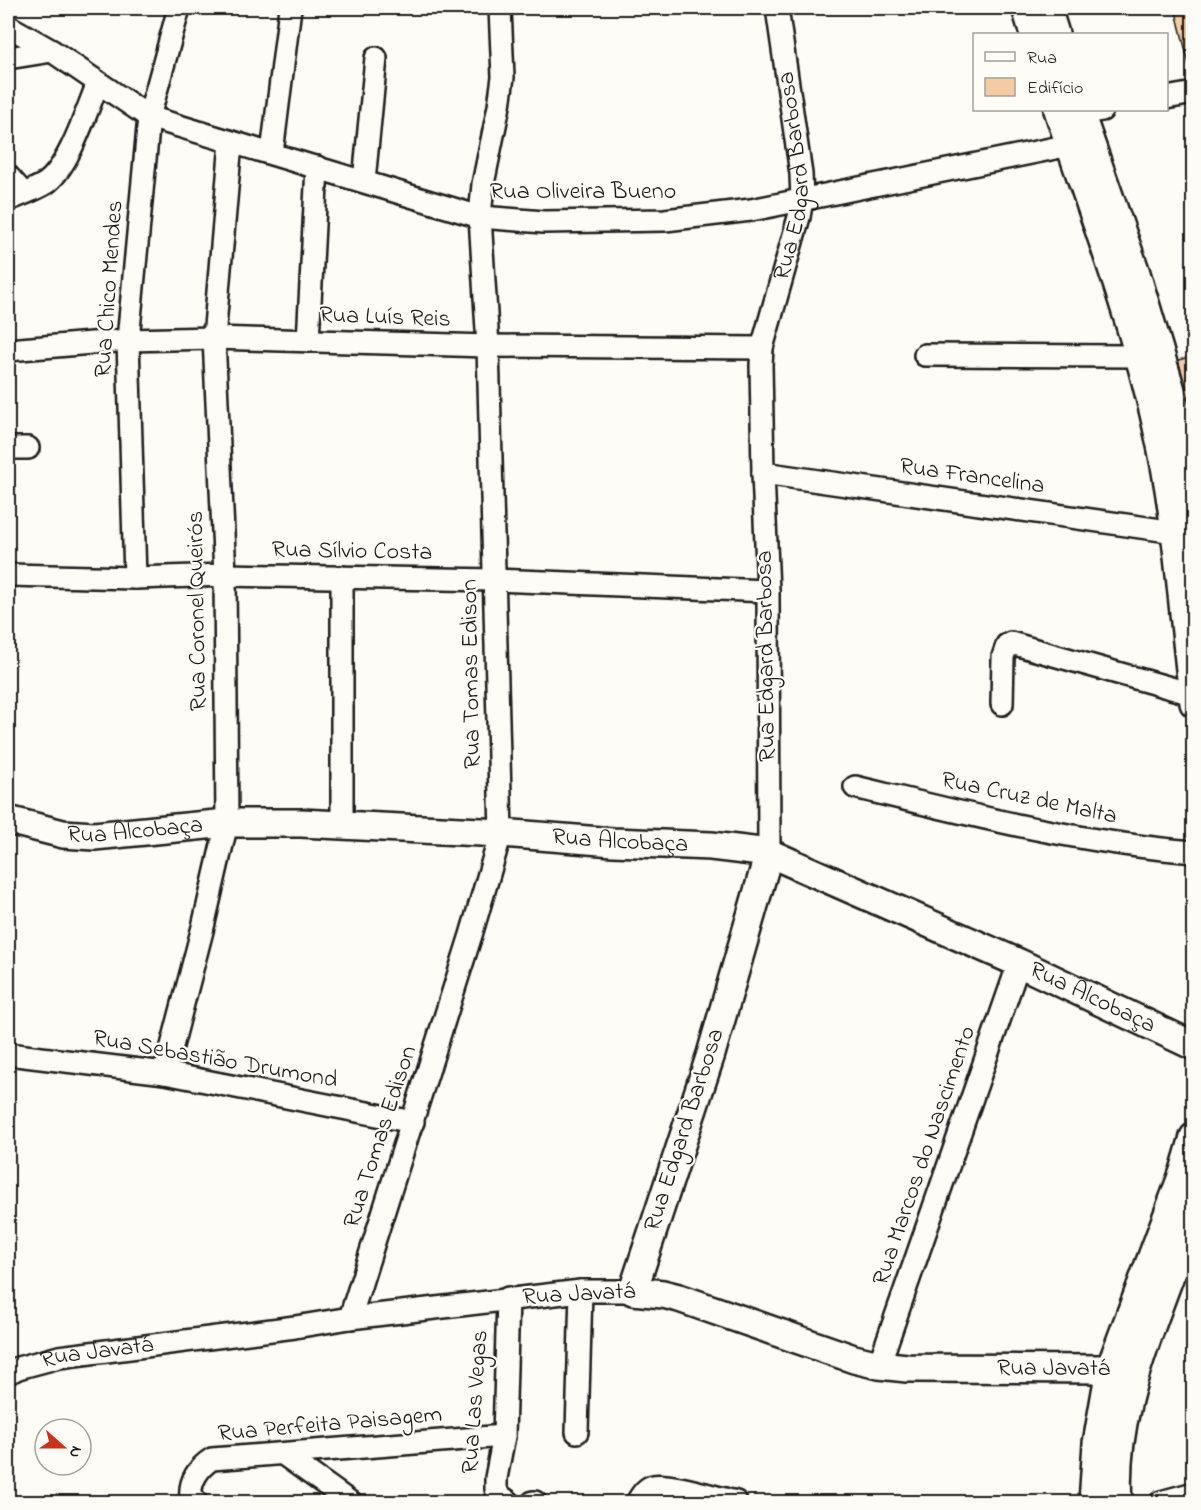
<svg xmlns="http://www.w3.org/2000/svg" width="1201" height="1510" viewBox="0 0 1201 1510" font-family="'Indie Flower',sans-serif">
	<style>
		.building { fill: #f4cba3; stroke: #1c1c1c; stroke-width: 1.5 }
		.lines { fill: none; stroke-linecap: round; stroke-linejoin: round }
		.minor-casing { stroke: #1c1c1c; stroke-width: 26 }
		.major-casing { stroke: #1c1c1c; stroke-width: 32 }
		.minor { stroke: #fdfcf7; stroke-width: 21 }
		.major { stroke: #fdfcf7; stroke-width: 27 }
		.labels { text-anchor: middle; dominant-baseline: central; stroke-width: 4.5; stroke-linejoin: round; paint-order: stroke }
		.street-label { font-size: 24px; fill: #1c1c1c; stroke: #fdfcf7 }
	</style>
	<rect width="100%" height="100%" fill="#fdfcf7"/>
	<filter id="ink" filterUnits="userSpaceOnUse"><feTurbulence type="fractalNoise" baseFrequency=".0167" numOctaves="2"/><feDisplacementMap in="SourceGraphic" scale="12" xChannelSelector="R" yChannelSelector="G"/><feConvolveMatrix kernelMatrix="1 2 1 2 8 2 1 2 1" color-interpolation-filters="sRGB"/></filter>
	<g filter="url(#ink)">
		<g class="building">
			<polygon points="1194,8 1194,64 1189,64 1176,12"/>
			<polygon points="1194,356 1194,398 1189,400 1178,360"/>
		</g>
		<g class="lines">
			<g class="minor-casing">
				<g id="minor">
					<polyline points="8,26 52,51 149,117 480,217 544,222 665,220 751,210 1070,145"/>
					<polyline points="8,58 52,51"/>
					<polyline points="1166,98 1194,93"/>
					<polyline points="1081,113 1102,110"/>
					<polyline points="272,153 290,8"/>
					<polyline points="8,176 23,193"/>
					<polyline points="364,181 376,58"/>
					<path d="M8,200C20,195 35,190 46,183C69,167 87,109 98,83"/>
					<polyline points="308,341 317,167"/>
					<polyline points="8,350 128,340 214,338 488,346 762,348"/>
					<polyline points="925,355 1138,356"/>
					<polyline points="8,448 28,448"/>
					<polyline points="763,473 1175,532"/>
					<polyline points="8,575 135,578 225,575 495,580 768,591"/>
					<polyline points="135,578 128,340 149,117 179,8"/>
					<polyline points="1002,704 1003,657 1007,645 1011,643 1192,694"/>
					<path d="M855,787C967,814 1078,843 1194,852"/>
					<polyline points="342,824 342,577"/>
					<path id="s1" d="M769,853L768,591L763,473L761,365L762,348L799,217L802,199L801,174L777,8"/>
					<polyline points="8,1054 165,1073 413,1122"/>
					<polyline points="165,1073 203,927 227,823 225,575 214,338 231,142"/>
					<polyline points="508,1298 504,1436 496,1478 496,1489 499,1495 509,1502"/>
					<polyline points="350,1318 471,935 501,833 488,346 480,217 483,184 499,106 503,77 500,8"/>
					<polyline points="879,1365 1019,963"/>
					<path id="s2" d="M8,1373L18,1368L59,1357L295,1327L350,1318L581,1291H633"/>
					<polyline points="577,1432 581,1291"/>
					<polyline points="283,1454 350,1502"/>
					<path d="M196,1502L191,1497C189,1481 199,1467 212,1459L504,1436"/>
					<polyline points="533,1502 535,1502"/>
					<path d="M637,1502C641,1496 645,1488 653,1486C668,1482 718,1498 736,1502"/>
					<polyline points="1161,1502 1194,1493"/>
				</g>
			</g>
			<g class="major-casing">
				<g id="major">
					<polyline points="1026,8 1034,34"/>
					<polyline points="1047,8 1055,34"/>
					<path d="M1058,110C1093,214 1133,319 1157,427C1178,517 1182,611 1194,703"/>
					<polyline points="1079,110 1136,273 1171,390 1184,450 1194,522"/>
					<path id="s3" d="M8,820L63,834L94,836L227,823H301L501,833L613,842L711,846L769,853L1019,963L1194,1046"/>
					<path id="s4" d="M769,853L711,1054L633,1291L663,1294L679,1298L854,1359L879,1365L907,1368L1110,1369L1126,1366L1140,1354"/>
					<polyline points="1093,1502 1097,1443 1110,1369 1184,1171 1194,1137"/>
					<path d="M1118,1502C1113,1433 1135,1369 1159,1305C1170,1275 1181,1245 1194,1215"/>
				</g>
			</g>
			<use href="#minor" class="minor"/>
			<use href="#major" class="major"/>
		</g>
	</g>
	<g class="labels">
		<g class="street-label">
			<text stroke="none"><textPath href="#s1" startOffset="682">Rua Edgard Barbosa</textPath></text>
			<text x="583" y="192">Rua Oliveira Bueno</text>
			<text transform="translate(110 289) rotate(-86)">Rua Chico Mendes</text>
			<text transform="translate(385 318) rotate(2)">Rua Luís Reis</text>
			<text transform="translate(972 477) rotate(8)">Rua Francelina</text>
			<text transform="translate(352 552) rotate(1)">Rua Sílvio Costa</text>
			<text transform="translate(198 611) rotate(-91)">Rua Coronel Queirós</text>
			<text transform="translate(767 656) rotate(-91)">Rua Edgard Barbosa</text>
			<text transform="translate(472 674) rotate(-91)">Rua Tomas Edison</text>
			<text transform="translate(1029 799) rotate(12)">Rua Cruz de Malta</text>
			<text stroke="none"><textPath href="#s3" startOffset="129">Rua Alcobaça</textPath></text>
			<text stroke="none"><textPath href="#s3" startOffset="615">Rua Alcobaça</textPath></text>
			<text stroke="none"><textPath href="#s3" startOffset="1119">Rua Alcobaça</textPath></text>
			<text transform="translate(215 1060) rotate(10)">Rua Sebastião Drumond</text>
			<text transform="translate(685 1130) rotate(-72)">Rua Edgard Barbosa</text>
			<text transform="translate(381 1137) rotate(-72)">Rua Tomas Edison</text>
			<text transform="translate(925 1156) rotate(-71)">Rua Marcos do Nascimento</text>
			<text transform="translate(579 1295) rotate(-3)">Rua Javatá</text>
			<text stroke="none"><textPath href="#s2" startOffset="92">Rua Javatá</textPath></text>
			<text stroke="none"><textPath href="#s4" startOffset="891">Rua Javatá</textPath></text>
			<text transform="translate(476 1402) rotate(-86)">Rua Las Vegas</text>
			<text transform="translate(330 1425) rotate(-5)">Rua Perfeita Paisagem</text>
		</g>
	</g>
	<rect width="1201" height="1510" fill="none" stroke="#fdfcf7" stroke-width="30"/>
	<rect x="15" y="15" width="1171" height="1480" fill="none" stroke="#1c1c1c" stroke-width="2" filter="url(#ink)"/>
	<rect x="973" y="33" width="195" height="78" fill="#fdfcf7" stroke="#a3a29f" stroke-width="1.5"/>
	<rect x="985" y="52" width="30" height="9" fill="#fdfcf7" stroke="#a3a29f" stroke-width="1.5"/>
	<text x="1027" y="63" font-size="18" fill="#1c1c1c">Rua</text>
	<rect x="985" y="78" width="30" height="18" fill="#f4cba3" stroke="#a3a29f" stroke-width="1.5"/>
	<text x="1027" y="93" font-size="18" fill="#1c1c1c">Edifício</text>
	<g transform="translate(63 1447) rotate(111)"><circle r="28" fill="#fdfcf7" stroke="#a3a29f" stroke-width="1.5"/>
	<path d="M0-4.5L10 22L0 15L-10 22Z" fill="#c8321e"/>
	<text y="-9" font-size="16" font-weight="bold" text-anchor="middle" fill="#1c1c1c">N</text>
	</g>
</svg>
